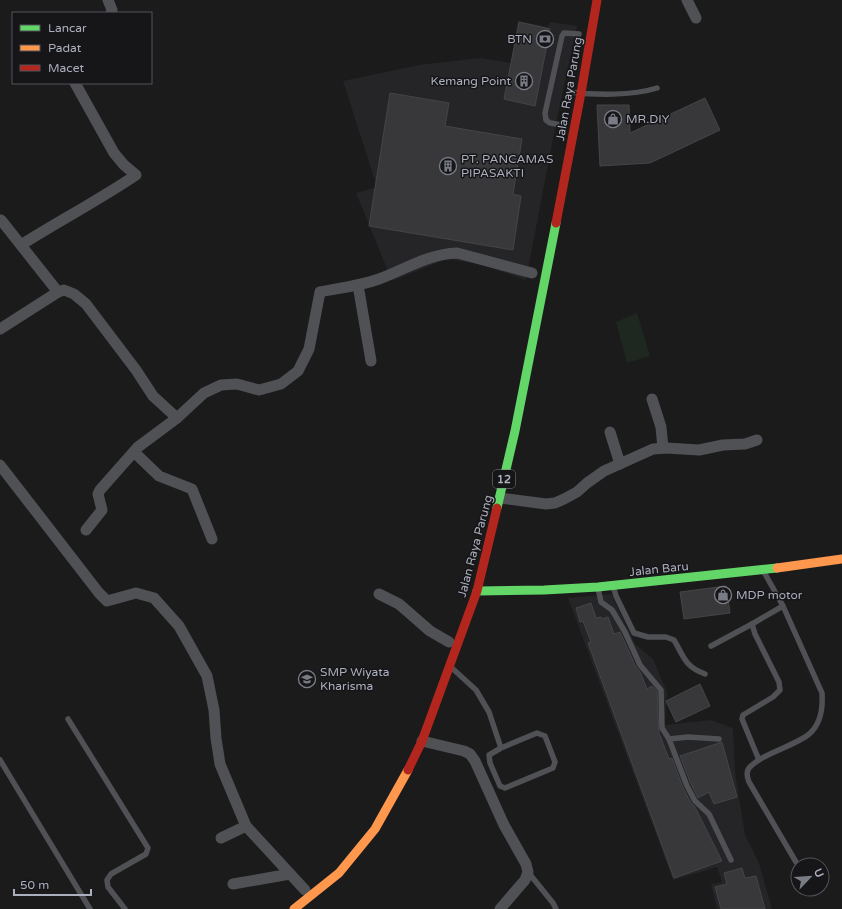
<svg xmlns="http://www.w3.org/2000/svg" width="842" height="909" viewBox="0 0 842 909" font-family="'Varela Round',sans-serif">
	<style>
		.built { fill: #252528 }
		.green { fill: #1f2721 }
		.building { fill: #38383a; stroke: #444548 }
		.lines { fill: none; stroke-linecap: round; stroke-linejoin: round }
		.lane { stroke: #505155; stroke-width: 5.5 }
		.street { stroke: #505155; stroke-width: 11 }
		.fast { stroke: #63d668; stroke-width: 9 }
		.slow { stroke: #ff974d; stroke-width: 9 }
		.jam { stroke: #b3261e; stroke-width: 9 }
		.labels { text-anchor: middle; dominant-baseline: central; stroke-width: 3; stroke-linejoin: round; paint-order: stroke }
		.shield { fill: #161518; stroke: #7f828c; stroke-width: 1 }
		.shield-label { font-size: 11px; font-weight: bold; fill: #acb0be }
		.poi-label { font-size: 12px; fill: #acb0be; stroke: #161518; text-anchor: start }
		.street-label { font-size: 12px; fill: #acb0be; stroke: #161518 }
	</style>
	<rect width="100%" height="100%" fill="#1b1b1c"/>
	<g class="built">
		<polygon points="518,21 548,27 550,22 577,26 555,128 526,280 480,264 447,259 392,281 356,193 377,187 343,81 419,65 480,58 511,63"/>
		<polygon points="611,594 635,644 653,659 667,692 665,725 711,720 733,728 735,772 745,835 759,863 772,909 717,909 711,884 722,882 717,867 673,880 568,598"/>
	</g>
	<polygon class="green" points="637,313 650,356 627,363 616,322"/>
	<g class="building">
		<polygon points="519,22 550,29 535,106 504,99"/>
		<polygon points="390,93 449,103 445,126 522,139 513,194 521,196 513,250 369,226"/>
		<polygon points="705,98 720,130 650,163 600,166 597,105 629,105 630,133"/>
		<polygon points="726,586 730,613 684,619 680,592"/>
		<polygon points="591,603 596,618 601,617 602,619 608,617 614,634 620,632 636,667 640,672 647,689 652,686 657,691 659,733 669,759 672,758 683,788 691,803 695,807 722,861 674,878 588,643 591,642 583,621 580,622 576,608"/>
		<polygon points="700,684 710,706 676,722 666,701"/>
		<polygon points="722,742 737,797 714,804 709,792 698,798 691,784 680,756"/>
		<polygon points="742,868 745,878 756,876 765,909 721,909 715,887 727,884 724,873"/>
	</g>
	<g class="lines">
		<g class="lane">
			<path d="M569,92C595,95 632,96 657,88"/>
			<polyline points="562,125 550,123 546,120 545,113 562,36 564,33 579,34"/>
			<path d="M764,572L783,606L822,693C823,708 821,725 808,735C794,746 761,754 749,768C746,772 747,777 749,782L796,862"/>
			<path d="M613,586L616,596L634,633L648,637H666L674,640C684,657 685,667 705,674"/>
			<polyline points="598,588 601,602 612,610 625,632 640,665 661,690 662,728 669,739 687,786 695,801 709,814 731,860"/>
			<polyline points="711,646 752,624"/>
			<polyline points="453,669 476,690 489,712 501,748 489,755 490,763 500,786 505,788 553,768 555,762 545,736 537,733 501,748"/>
			<polyline points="68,719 148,848 146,854 111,874 107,880 108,887 125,909"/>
			<polyline points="669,739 688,737 719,739"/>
			<polyline points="0,760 90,909"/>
			<polyline points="759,760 742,719 743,715 773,697 780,690 779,682 755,634 752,624 783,606"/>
			<polyline points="528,872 553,903 556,909"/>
		</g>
		<g class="street">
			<polyline points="108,0 112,10 111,13"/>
			<polyline points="687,0 696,18"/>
			<polyline points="1,220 58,292"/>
			<path d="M21,245C59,221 99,200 136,175L124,165L114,153L75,83"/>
			<polyline points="358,285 371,361"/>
			<path d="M0,329L58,292L64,290L74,294L86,304L136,370L153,396L177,418L204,393L221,385L237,384L259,390L281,384L298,371L309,349L320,292C339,288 360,286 379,279C406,269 428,254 457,253L532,273"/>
			<polyline points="652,399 661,427 663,448"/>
			<polyline points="610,432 620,464"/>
			<polyline points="134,452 159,476 192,489 212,539"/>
			<polyline points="0,465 99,593 107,601 136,593 154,598 179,626 207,676 214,710 216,738 220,764 246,826 305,890"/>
			<polyline points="500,498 546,504 555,503 564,499 577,492 587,483 604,471 653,449 666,448 699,450 723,445 745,444 757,440"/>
			<polyline points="86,530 102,510 98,494 100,490 138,447 177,418"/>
			<polyline points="379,594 399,604 430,631 449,642"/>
			<polyline points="422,741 464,751 470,754 475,761 504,825 526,864 528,872 525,880 500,909"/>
			<polyline points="221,838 246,826"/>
			<polyline points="233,884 290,874"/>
		</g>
		<g class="fast">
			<polyline points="497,508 515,431 556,223"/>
			<polyline points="477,591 544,590 598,587 777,568"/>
		</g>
		<g class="slow">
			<polyline points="777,568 842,559"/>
			<polyline points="294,909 339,873 375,829 408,770"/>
		</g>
		<g class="jam">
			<polyline points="556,223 581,93 597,0"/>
			<polyline points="408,770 422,741 477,591 497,508"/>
		</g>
	</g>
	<defs>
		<g id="bank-ring" transform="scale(0.9)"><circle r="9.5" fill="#161518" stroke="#797c85" stroke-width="1.5"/><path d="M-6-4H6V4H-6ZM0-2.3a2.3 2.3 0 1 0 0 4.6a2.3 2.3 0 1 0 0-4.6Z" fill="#797c85"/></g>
		<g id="building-ring" transform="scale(0.9)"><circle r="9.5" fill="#161518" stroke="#797c85" stroke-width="1.5"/><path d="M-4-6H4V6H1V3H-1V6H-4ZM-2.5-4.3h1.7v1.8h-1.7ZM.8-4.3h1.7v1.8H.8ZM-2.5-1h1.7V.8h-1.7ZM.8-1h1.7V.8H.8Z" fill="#797c85"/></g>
		<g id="shop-ring" transform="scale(0.9)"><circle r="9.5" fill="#161518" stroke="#797c85" stroke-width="1.5"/><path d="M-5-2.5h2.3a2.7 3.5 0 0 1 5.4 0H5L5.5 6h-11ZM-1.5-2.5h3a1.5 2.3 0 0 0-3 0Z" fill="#797c85"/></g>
		<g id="school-ring" transform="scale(0.9)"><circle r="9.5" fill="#161518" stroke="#797c85" stroke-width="1.5"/><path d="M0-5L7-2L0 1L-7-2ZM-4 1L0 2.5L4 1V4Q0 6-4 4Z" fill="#797c85"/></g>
	</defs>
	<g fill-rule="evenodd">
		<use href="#bank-ring" x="545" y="39"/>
		<use href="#building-ring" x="524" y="81"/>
		<use href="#shop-ring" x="613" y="119"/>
		<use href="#building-ring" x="448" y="166"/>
		<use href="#shop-ring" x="723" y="595"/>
		<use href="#school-ring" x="307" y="679"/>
	</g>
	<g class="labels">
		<rect class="shield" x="493" y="470" width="22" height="18" rx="3"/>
		<g class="shield-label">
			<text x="504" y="479">12</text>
		</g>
		<g class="poi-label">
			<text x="532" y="39" text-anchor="end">BTN</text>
			<text x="511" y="81" text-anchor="end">Kemang Point</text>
			<text x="626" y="119">MR.DIY</text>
			<text x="461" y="159">PT. PANCAMAS<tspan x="461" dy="14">PIPASAKTI</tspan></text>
			<text x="736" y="595">MDP motor</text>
			<text x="320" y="672">SMP Wiyata<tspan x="320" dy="14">Kharisma</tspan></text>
		</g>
		<g class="street-label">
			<text transform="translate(569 89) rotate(-80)">Jalan Raya Parung</text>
			<text transform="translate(475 546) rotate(-75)">Jalan Raya Parung</text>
			<text transform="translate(659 569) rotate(-6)">Jalan Baru</text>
		</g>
	</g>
	<rect x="12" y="12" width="140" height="72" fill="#161518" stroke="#52535a"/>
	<rect x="20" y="25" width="20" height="6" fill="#63d668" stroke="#52535a"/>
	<text x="48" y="32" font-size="12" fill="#acb0be">Lancar</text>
	<rect x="20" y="45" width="20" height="6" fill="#ff974d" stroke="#52535a"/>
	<text x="48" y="52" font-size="12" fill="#acb0be">Padat</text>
	<rect x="20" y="65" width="20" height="6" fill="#b3261e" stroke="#52535a"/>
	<text x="48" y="72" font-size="12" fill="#acb0be">Macet</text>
	<g transform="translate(810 877) rotate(65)"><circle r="19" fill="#161518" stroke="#52535a"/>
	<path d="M0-3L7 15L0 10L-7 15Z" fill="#797c85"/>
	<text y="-6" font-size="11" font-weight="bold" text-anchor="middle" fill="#acb0be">U</text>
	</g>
	<path d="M14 889v6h77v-6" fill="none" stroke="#acb0be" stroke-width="2"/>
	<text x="20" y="889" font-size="12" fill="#acb0be" stroke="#161518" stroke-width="3" paint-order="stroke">50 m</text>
</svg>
